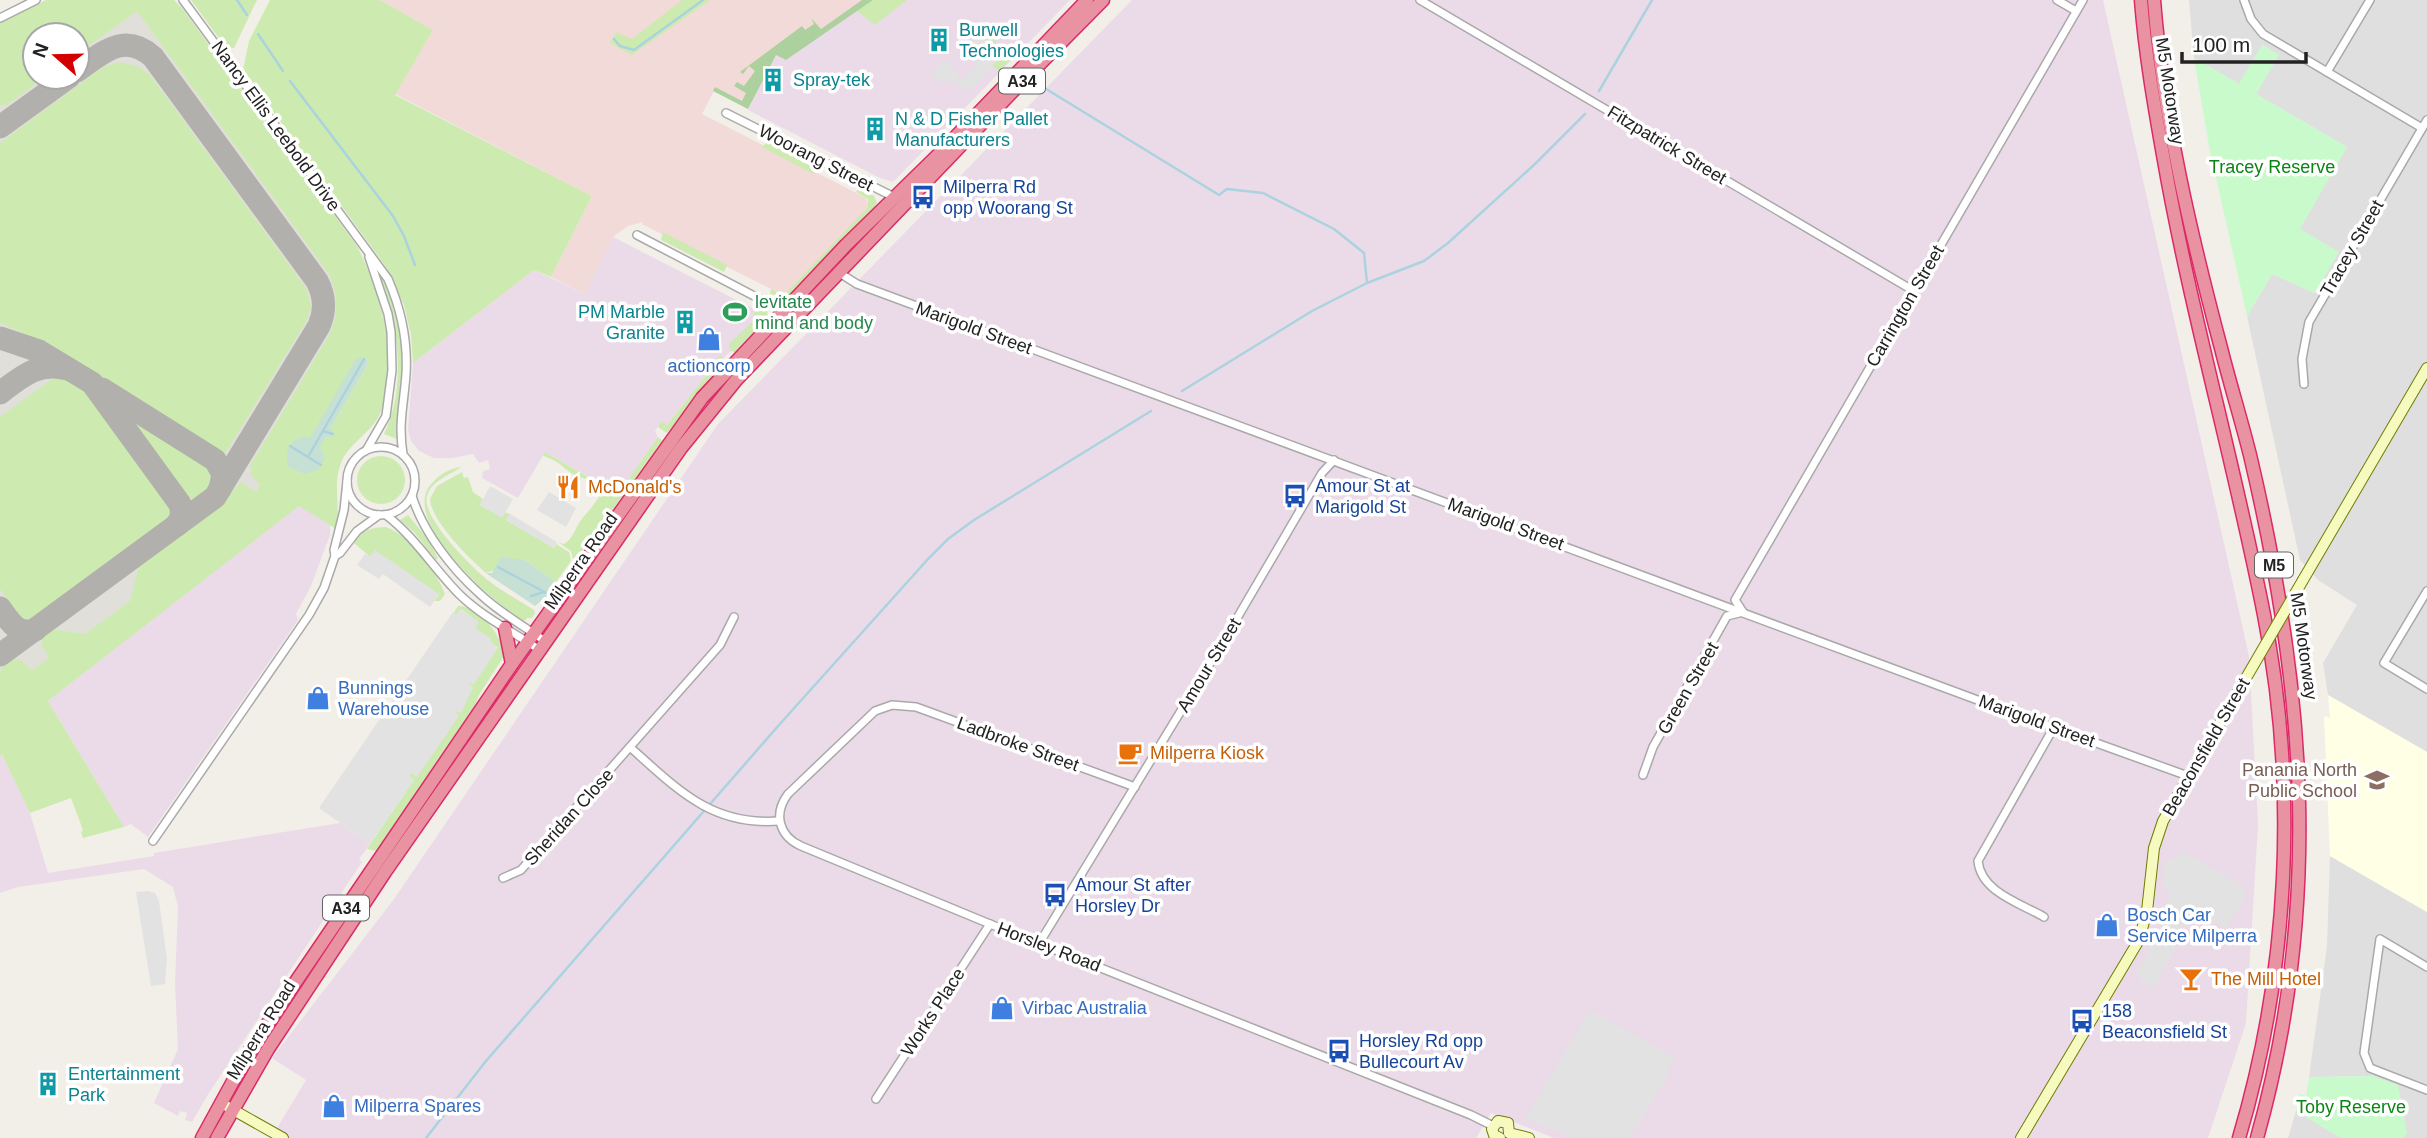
<svg xmlns="http://www.w3.org/2000/svg" width="2427" height="1138" viewBox="0 0 2427 1138" font-family="Helvetica,sans-serif">
	<style>
		.residential { fill: #e0dfdf }
		.commercial { fill: #f2dad9 }
		.industrial { fill: #ebdbe8 }
		.education { fill: #ffffe5 }
		.airport { fill: #e1dfda }
		.grass { fill: #cdebb0; fill-rule: evenodd }
		.forest { fill: #add19e }
		.wetland { fill: #c6e0d4 }
		.park { fill: #c8facc }
		.parking { fill: #e2e2e2 }
		.lines { fill: none; stroke-linecap: round; stroke-linejoin: round }
		.stream { stroke: #aad3df; stroke-width: 2.5 }
		.taxiway { stroke: #b1b0ac; stroke-width: 23 }
		.street-casing { stroke: #a9a9a9; stroke-width: 10 }
		.secondary-casing { stroke: #707d05; stroke-width: 12 }
		.highway-casing { stroke: #dc2a67; stroke-width: 15 }
		.street { stroke: #fff; stroke-width: 7 }
		.secondary { stroke: #f7fabf; stroke-width: 10 }
		.highway { stroke: #e892a2; stroke-width: 12 }
		.secondary-bridge-casing { stroke: #707d05; stroke-width: 12; stroke-linecap: butt }
		.secondary-bridge { stroke: #f7fabf; stroke-width: 10 }
		.labels { text-anchor: middle; dominant-baseline: central; stroke-width: 7; stroke-linejoin: round; paint-order: stroke }
		.shield { fill: #fff; stroke: #646464; stroke-width: 2 }
		.shield-label { font-size: 16px; font-weight: bold; fill: #222 }
		.culture-label { font-size: 18px; fill: #0d838f; stroke: #fff; text-anchor: start }
		.street-label { font-size: 18px; fill: #222; stroke: #fff }
		.park-label { font-size: 18px; fill: #0c8416; stroke: #fff }
		.transit-label { font-size: 18px; fill: #164399; stroke: #fff; text-anchor: start }
		.leisure-label { font-size: 18px; fill: #27864d; stroke: #fff; text-anchor: start }
		.shop-label { font-size: 18px; fill: #366cbe; stroke: #fff; text-anchor: start }
		.food-label { font-size: 18px; fill: #c56008; stroke: #fff; text-anchor: start }
		.education-label { font-size: 18px; fill: #785e54; stroke: #fff; text-anchor: end }
	</style>
	<rect width="100%" height="100%" fill="#f2efe9"/>
	<g class="residential">
		<polygon points="2189,0 2427,0 2427,752 2328,695 2323,663 2357,605 2318,580 2300,560 2247,316 2272,274 2315,293 2338,252 2299,229 2347,147 2256,94 2278,55 2263,45 2239,84 2194,58"/>
		<polygon points="2330,856 2427,912 2427,1138 2403,1138 2407,1133 2373,1076 2309,1077 2327,946"/>
		<polygon points="2296,1111 2341,1138 2288,1138"/>
	</g>
	<polygon class="commercial" points="380,0 873,0 786,60 776,55 748,109 714,91 702,114 866,198 869,206 802,279 783,295 642,224 643,222 628,226 613,237 585,294 551,277 592,196 395,94 433,30"/>
	<g class="industrial">
		<polygon points="873,0 1070,0 893,182 878,177 748,110 776,54 787,59"/>
		<polygon points="1132,0 2103,0 2249,656 2258,825 2246,1023 2208,1138 1554,1138 1491,1113 1476,1138 271,1138 306,1080 272,1058 394,899 718,424"/>
		<polygon points="613,237 756,310 760,323 708,373 667,425 661,422 655,431 658,437 619,494 545,452 518,498 482,478 483,471 490,469 488,460 479,463 473,454 452,458 434,458 419,451 411,441 408,430 413,363 534,270 585,294"/>
		<polygon points="299,505 330,525 330,535 311,586 296,614 298,620 148,837 131,824 124,827 48,701"/>
		<polygon points="2,755 30,813 48,873 154,856 154,853 340,823 370,844 359,859 362,862 207,1096 192,1122 185,1120 187,1113 180,1111 178,1116 154,1103 178,1049 175,983 178,907 173,887 144,869 18,887 0,893 0,756"/>
	</g>
	<polygon class="education" points="2328,695 2427,752 2427,912 2330,856 2324,716 2330,718"/>
	<polygon class="airport" points="137,7 347,261 355,322 246,509 0,710 0,52 35,77 77,77 77,35"/>
	<g class="grass">
		<path d="M46,0H174L182,8L357,246C380,291 403,366 379,416C369,435 346,445 340,466C333,485 341,508 336,529L299,506L48,701L124,827L83,838L81,832L83,830L71,798L30,813L2,755L0,756V675L2,665L11,659H19L32,670L49,658L42,646V639L51,629L85,634L130,601L139,565L217,507L241,482L256,492L260,484L250,474L252,470L250,466L328,337C339,314 339,297 329,274L137,11L77,54V35H35V77H45L7,105H0V23ZM361,357L366,360L367,366L319,447L304,436L310,439Z"/>
		<polygon points="191,0 257,0 234,48 226,48"/>
		<polygon points="270,0 380,0 433,30 395,95 592,196 551,277 534,270 413,363 411,335 404,305 386,267 243,70 249,41"/>
		<polygon points="682,0 710,0 632,55 610,43 616,32 632,39"/>
		<polygon points="872,0 907,0 875,25 857,11"/>
		<polygon points="987,30 1004,54 1013,47 1019,50 999,71 993,66 999,58 982,34"/>
		<polygon points="119,62 137,66 150,75 306,288 311,306 307,320 223,457 30,336 0,323 0,143 103,67"/>
		<polygon points="767,142 816,166 813,174 762,147"/>
		<polygon points="859,188 874,196 877,203 874,208 789,297 782,300 770,295 771,289 780,293 786,293 868,207 868,199 856,192"/>
		<polygon points="663,232 727,265 724,272 661,240"/>
		<path d="M375,265C395,295 405,332 403,369C402,392 397,416 397,439L384,434C403,396 400,346 390,306C386,292 379,279 375,265Z"/>
		<polygon points="758,304 767,310 768,317 735,353 730,350 729,344 753,321 755,316 753,311"/>
		<polygon points="720,355 726,363 667,433 658,427 661,421 667,425 708,373 720,363 716,360"/>
		<path d="M59,374L83,384L170,502C173,511 172,516 165,523L38,617L28,619L20,617L0,589V417Z"/>
		<path d="M121,408L210,464C219,480 211,496 193,499L181,494Z"/>
		<path d="M658,437L662,441L557,586L574,563L571,551L558,542L564,544C573,539 575,528 581,520C589,510 597,503 602,490C596,480 587,480 577,476C568,473 562,464 553,460C550,458 546,458 543,455L545,452L618,494Z"/>
		<circle cx="381" cy="480" r="24"/>
		<path d="M461,467C453,474 431,480 427,496C421,517 472,568 489,581C503,592 519,600 534,610L535,613L532,618H527L524,622C495,604 395,518 433,482C440,474 451,468 461,467Z"/>
		<path d="M462,472L464,478L468,477L473,492L483,499L480,505L502,517L505,512L510,514L506,520L554,548L556,544L569,552L571,561L556,582L525,560L486,573C470,559 431,521 430,499L437,486Z"/>
		<polygon points="408,515 427,538 438,558 436,560 414,532 400,520"/>
		<path d="M386,527C408,534 437,572 445,594L440,601H434L439,595L375,551L370,557L352,541C362,531 371,527 386,527Z"/>
		<path d="M458,606C478,605 504,637 504,656L479,695L471,715L377,851L367,849L414,780L409,776L411,773L417,776L458,716L453,712L455,710L460,712L472,687L467,683L498,647L492,644L490,638L475,628L478,622L461,609L456,615L453,614Z"/>
	</g>
	<polygon class="forest" points="862,0 873,0 786,60 776,55 748,109 713,91 715,87 742,101 746,93 734,86 737,82 744,86 755,71 749,66 743,74 740,72 802,26 805,30 814,24 811,18 821,29"/>
	<g class="wetland">
		<path d="M361,357L367,360V366L331,427L334,436L326,437L320,447L325,459L318,470L305,474L288,467C286,450 287,442 304,436L310,438L355,360Z"/>
		<polygon points="501,557 525,560 556,582 546,597 535,606 490,576 486,573 492,573"/>
	</g>
	<g class="park">
		<polygon points="2262,45 2279,55 2256,94 2347,147 2300,229 2339,252 2315,293 2272,274 2247,316 2209,146 2194,58 2239,84"/>
		<polygon points="2373,1076 2398,1085 2407,1133 2403,1138 2341,1138 2296,1111 2300,1094 2306,1096 2309,1077"/>
	</g>
	<g class="parking">
		<polygon points="982,34 999,59 988,71 984,68 987,72 970,92 965,88 944,80 940,83 931,73 947,60 960,76 956,79 958,83 977,64 965,48"/>
		<polygon points="490,486 513,499 502,518 480,505"/>
		<polygon points="549,492 576,508 566,527 537,510"/>
		<polygon points="510,514 557,542 554,548 506,520"/>
		<polygon points="375,550 439,594 430,607 383,574 379,579 357,565 365,554 370,557"/>
		<polygon points="460,609 479,622 475,628 490,638 492,644 498,648 474,684 467,683 473,687 461,713 454,710 459,716 417,777 411,773 409,775 414,780 370,844 319,808 453,612 456,615"/>
		<polygon points="2181,850 2246,888 2243,893 2246,895 2226,929 2197,911 2188,910 2186,928 2179,928 2178,944 2153,989 2140,981 2142,977 2136,974 2157,937 2163,941 2165,936 2158,934 2161,912 2167,912 2169,897 2169,891 2163,890 2165,859 2177,859"/>
		<polygon points="148,891 155,893 159,901 167,959 165,984 151,986 136,892"/>
		<polygon points="1590,1010 1675,1058 1666,1072 1669,1075 1630,1138 1574,1138 1525,1119"/>
	</g>
	<g class="lines">
		<g class="stream">
			<polyline points="237,0 247,15"/>
			<polyline points="258,34 283,71"/>
			<polyline points="614,39 620,46 634,50 703,0"/>
			<polyline points="290,81 393,216 404,236 415,265"/>
			<polyline points="1038,84 1219,195 1227,189 1263,193 1334,229 1364,253 1367,283"/>
			<polyline points="1599,91 1652,0"/>
			<polyline points="1182,391 1312,311 1367,283 1424,261 1448,243 1535,164 1585,114"/>
			<polyline points="323,431 333,434"/>
			<polyline points="290,446 321,465"/>
			<polyline points="308,457 364,359"/>
			<polyline points="498,567 548,594"/>
			<polyline points="531,596 544,592"/>
			<polyline points="426,1138 486,1061 779,725 928,559 948,539 974,520 1151,411"/>
		</g>
		<g class="taxiway">
			<polyline points="0,127 69,77"/>
			<polyline points="0,338 39,351 92,383 180,504 182,515 177,525"/>
			<polyline points="102,389 215,460 223,474 220,489"/>
			<path d="M0,393C21,377 39,361 67,369"/>
			<path d="M0,608C10,621 16,635 35,630"/>
			<path d="M0,655L215,497L319,326C326,310 325,296 317,281L153,57C124,31 102,53 77,71"/>
		</g>
		<g class="street-casing">
			<g id="street">
				<path d="M183,0L388,279C401,309 408,341 406,374C404,404 398,423 403,454"/>
				<polyline points="1420,0 1914,291"/>
				<polyline points="2057,0 2076,11"/>
				<polyline points="2244,0 2251,19 2263,34 2422,128"/>
				<polyline points="0,18 36,0"/>
				<polyline points="2327,72 2370,0"/>
				<polyline points="726,113 896,198"/>
				<polyline points="637,235 783,311"/>
				<polyline points="838,272 857,284 1999,708 2188,776"/>
				<polyline points="2304,384 2302,359 2309,322 2427,120"/>
				<circle cx="381" cy="481" r="34"/>
				<polyline points="367,449 386,416 392,370 391,332 388,314 369,257"/>
				<path d="M412,496C423,532 452,569 480,594C500,613 524,626 546,642"/>
				<path d="M386,515C415,537 434,569 460,595C484,618 514,632 541,651"/>
				<polyline points="335,556 340,553 357,531 379,515"/>
				<polyline points="2427,591 2384,663 2427,689"/>
				<path d="M631,748C678,790 712,826 779,821"/>
				<polyline points="1643,775 1653,747 1727,616 1743,612 1735,600 2083,0"/>
				<path d="M1135,787L916,707L892,705L875,711L788,794C773,814 779,836 801,846L990,924L1471,1115L1493,1126"/>
				<polyline points="153,841 309,615 324,588 335,556 334,550 344,510 347,481"/>
				<polyline points="503,878 521,870 720,645 734,617"/>
				<path d="M2044,917C2020,903 1981,892 1978,861L2054,727"/>
				<polyline points="1040,942 1226,637 1322,473 1334,460"/>
				<polyline points="2427,967 2380,939 2364,1053 2370,1068 2427,1090"/>
				<polyline points="876,1099 990,924"/>
			</g>
		</g>
		<g class="secondary-casing">
			<g id="secondary">
				<polyline points="2303,580 2427,368"/>
				<polyline points="228,1107 283,1138"/>
				<polyline points="1509,1133 1529,1138"/>
				<polyline points="1500,1138 1494,1135 1492,1129 1498,1121 1508,1123 1509,1133"/>
				<polyline points="2021,1138 2139,940 2147,911 2154,848 2163,821 2246,678"/>
			</g>
		</g>
		<g class="highway-casing">
			<g id="highway">
				<path d="M2141,0C2145,52 2154,104 2163,155C2190,310 2234,461 2264,615C2298,787 2289,970 2239,1138"/>
				<path d="M2154,0C2163,117 2191,235 2221,348C2230,384 2241,419 2250,455C2305,688 2323,904 2257,1138"/>
				<polyline points="505,628 512,664"/>
				<polyline points="202,1138 249,1052 280,1005 512,664 702,398 846,245 943,150 1087,0"/>
				<polyline points="217,1138 268,1049 385,872 681,448 737,379 1011,93 1103,0"/>
			</g>
		</g>
		<use href="#street" class="street"/>
		<use href="#secondary" class="secondary"/>
		<use href="#highway" class="highway"/>
		<g class="secondary-bridge-casing">
			<polyline id="secondary-bridge" points="2246,678 2303,580"/>
		</g>
		<use href="#secondary-bridge" class="secondary-bridge"/>
	</g>
	<defs>
		<g id="building-bare" transform="scale(1.89)"><path d="M-4-6H4V6H1V3H-1V6H-4ZM-2.5-4.3h1.7v1.8h-1.7ZM.8-4.3h1.7v1.8H.8ZM-2.5-1h1.7V.8h-1.7ZM.8-1h1.7V.8H.8Z" fill="#0f9aa8" stroke="#fff" stroke-width="2.5" paint-order="stroke"/></g>
		<g id="bus-bare" transform="scale(1.89)"><path d="M-5-6H5V4H4V6H2V4H-2V6H-4V4H-5ZM-3.5-4V0h7V-4ZM-3.5 1.2v1.5H-2V1.2ZM2 1.2v1.5H3.5V1.2Z" fill="#1a4fb4" stroke="#fff" stroke-width="2.5" paint-order="stroke"/></g>
		<g id="stadium-bare" transform="scale(1.89)"><path d="M0-5a6.5 5 0 1 0 0 10a6.5 5 0 1 0 0-10ZM-3.5-1.8h7v3.6h-7Z" fill="#2e9e5b" stroke="#fff" stroke-width="2.5" paint-order="stroke"/></g>
		<g id="shop-bare" transform="scale(1.89)"><path d="M-5-2.5h2.3a2.7 3.5 0 0 1 5.4 0H5L5.5 6h-11ZM-1.5-2.5h3a1.5 2.3 0 0 0-3 0Z" fill="#3f7fe0" stroke="#fff" stroke-width="2.5" paint-order="stroke"/></g>
		<g id="restaurant-bare" transform="scale(1.89)"><path d="M-5-6h1v4h1v-4h1v4h1v-4h1v5L-1.5 .5V6h-2V.5L-5-1ZM5-6V6H3V1.5H1.5Q1.5-4 5-6Z" fill="#e8710a" stroke="#fff" stroke-width="2.5" paint-order="stroke"/></g>
		<g id="cafe-bare" transform="scale(1.89)"><path d="M-5.5-4.5H6V0H3Q3 3.5 0 3.5H-2.5Q-5.5 3.5-5.5 0ZM3-3.2v2h1.7v-2ZM-6 4.5H4V6H-6Z" fill="#e8710a" stroke="#fff" stroke-width="2.5" paint-order="stroke"/></g>
		<g id="school-bare" transform="scale(1.89)"><path d="M0-5L7-2L0 1L-7-2ZM-4 1L0 2.5L4 1V4Q0 6-4 4Z" fill="#8d6e63" stroke="#fff" stroke-width="2.5" paint-order="stroke"/></g>
		<g id="bar-bare" transform="scale(1.89)"><path d="M-6-5H6L.8 .8V4.5H3.5V6h-7V4.5H-.8V.8Z" fill="#e8710a" stroke="#fff" stroke-width="2.5" paint-order="stroke"/></g>
	</defs>
	<g fill-rule="evenodd">
		<use href="#building-bare" x="939" y="40"/>
		<use href="#building-bare" x="773" y="80"/>
		<use href="#building-bare" x="875" y="129"/>
		<use href="#bus-bare" x="923" y="197"/>
		<use href="#stadium-bare" x="735" y="312"/>
		<use href="#building-bare" x="685" y="322"/>
		<use href="#shop-bare" x="709" y="339"/>
		<use href="#restaurant-bare" x="568" y="487"/>
		<use href="#bus-bare" x="1295" y="496"/>
		<use href="#shop-bare" x="318" y="698"/>
		<use href="#cafe-bare" x="1130" y="753"/>
		<use href="#school-bare" x="2377" y="780"/>
		<use href="#bus-bare" x="1055" y="895"/>
		<use href="#shop-bare" x="2107" y="925"/>
		<use href="#bar-bare" x="2191" y="979"/>
		<use href="#shop-bare" x="1002" y="1008"/>
		<use href="#bus-bare" x="2082" y="1021"/>
		<use href="#bus-bare" x="1339" y="1051"/>
		<use href="#building-bare" x="48" y="1084"/>
		<use href="#shop-bare" x="334" y="1106"/>
	</g>
	<g class="labels">
		<g class="shield">
			<rect x="999" y="68.5" width="46" height="25" rx="5"/>
			<rect x="2255" y="552.5" width="38" height="25" rx="5"/>
			<rect x="323" y="895.5" width="46" height="25" rx="5"/>
		</g>
		<g class="shield-label">
			<text x="1022" y="81">A34</text>
			<text x="2274" y="565">M5</text>
			<text x="346" y="908">A34</text>
		</g>
		<g class="culture-label">
			<text x="959" y="30">Burwell<tspan x="959" dy="21">Technologies</tspan></text>
			<text x="793" y="80">Spray-tek</text>
			<text x="895" y="119">N &amp; D Fisher Pallet<tspan x="895" dy="21">Manufacturers</tspan></text>
			<text x="665" y="312" text-anchor="end">PM Marble<tspan x="665" dy="21">Granite</tspan></text>
			<text x="68" y="1074">Entertainment<tspan x="68" dy="21">Park</tspan></text>
		</g>
		<g class="street-label">
			<text transform="translate(2170 91) rotate(81)">M5 Motorway</text>
			<text transform="translate(276 126) rotate(54)">Nancy Ellis Leebold Drive</text>
			<text transform="translate(1667 145) rotate(31)">Fitzpatrick Street</text>
			<text transform="translate(816 158) rotate(27)">Woorang Street</text>
			<text transform="translate(2352 248) rotate(-60)">Tracey Street</text>
			<text transform="translate(1905 306) rotate(-60)">Carrington Street</text>
			<text transform="translate(974 328) rotate(20)">Marigold Street</text>
			<text transform="translate(1506 524) rotate(20)">Marigold Street</text>
			<text transform="translate(581 561) rotate(-55)">Milperra Road</text>
			<text transform="translate(2304 646) rotate(82)">M5 Motorway</text>
			<text transform="translate(1209 665) rotate(-59)">Amour Street</text>
			<text transform="translate(1688 688) rotate(-60)">Green Street</text>
			<text transform="translate(2037 721) rotate(20)">Marigold Street</text>
			<text transform="translate(1018 744) rotate(20)">Ladbroke Street</text>
			<text transform="translate(2206 747) rotate(-60)">Beaconsfield Street</text>
			<text transform="translate(569 817) rotate(-48)">Sheridan Close</text>
			<text transform="translate(1049 947) rotate(21)">Horsley Road</text>
			<text transform="translate(933 1012) rotate(-57)">Works Place</text>
			<text transform="translate(261 1030) rotate(-58)">Milperra Road</text>
		</g>
		<g class="park-label">
			<text x="2272" y="167">Tracey Reserve</text>
			<text x="2351" y="1107">Toby Reserve</text>
		</g>
		<g class="transit-label">
			<text x="943" y="187">Milperra Rd<tspan x="943" dy="21">opp Woorang St</tspan></text>
			<text x="1315" y="486">Amour St at<tspan x="1315" dy="21">Marigold St</tspan></text>
			<text x="1075" y="885">Amour St after<tspan x="1075" dy="21">Horsley Dr</tspan></text>
			<text x="2102" y="1011">158<tspan x="2102" dy="21">Beaconsfield St</tspan></text>
			<text x="1359" y="1041">Horsley Rd opp<tspan x="1359" dy="21">Bullecourt Av</tspan></text>
		</g>
		<g class="leisure-label">
			<text x="755" y="302">levitate<tspan x="755" dy="21">mind and body</tspan></text>
		</g>
		<g class="shop-label">
			<text x="709" y="366" text-anchor="middle">actioncorp</text>
			<text x="338" y="688">Bunnings<tspan x="338" dy="21">Warehouse</tspan></text>
			<text x="2127" y="915">Bosch Car<tspan x="2127" dy="21">Service Milperra</tspan></text>
			<text x="1022" y="1008">Virbac Australia</text>
			<text x="354" y="1106">Milperra Spares</text>
		</g>
		<g class="food-label">
			<text x="588" y="487">McDonald's</text>
			<text x="1150" y="753">Milperra Kiosk</text>
			<text x="2211" y="979">The Mill Hotel</text>
		</g>
		<g class="education-label">
			<text x="2357" y="770">Panania North<tspan x="2357" dy="21">Public School</tspan></text>
		</g>
	</g>
	<g transform="translate(56 56) rotate(290)"><circle r="33" fill="#ffffff" stroke="#a7a7a7" stroke-width="2"/>
	<path d="M0-5L12 26L0 18L-12 26Z" fill="#d40000"/>
	<text y="-10" font-size="19" font-weight="bold" text-anchor="middle" fill="#222222">N</text>
	</g>
	<path d="M2182 52v10h124v-10" fill="none" stroke="#222222" stroke-width="3.5"/>
	<text x="2192" y="52" font-size="21" fill="#222222" stroke="#ffffff" stroke-width="5" paint-order="stroke">100 m</text>
</svg>
